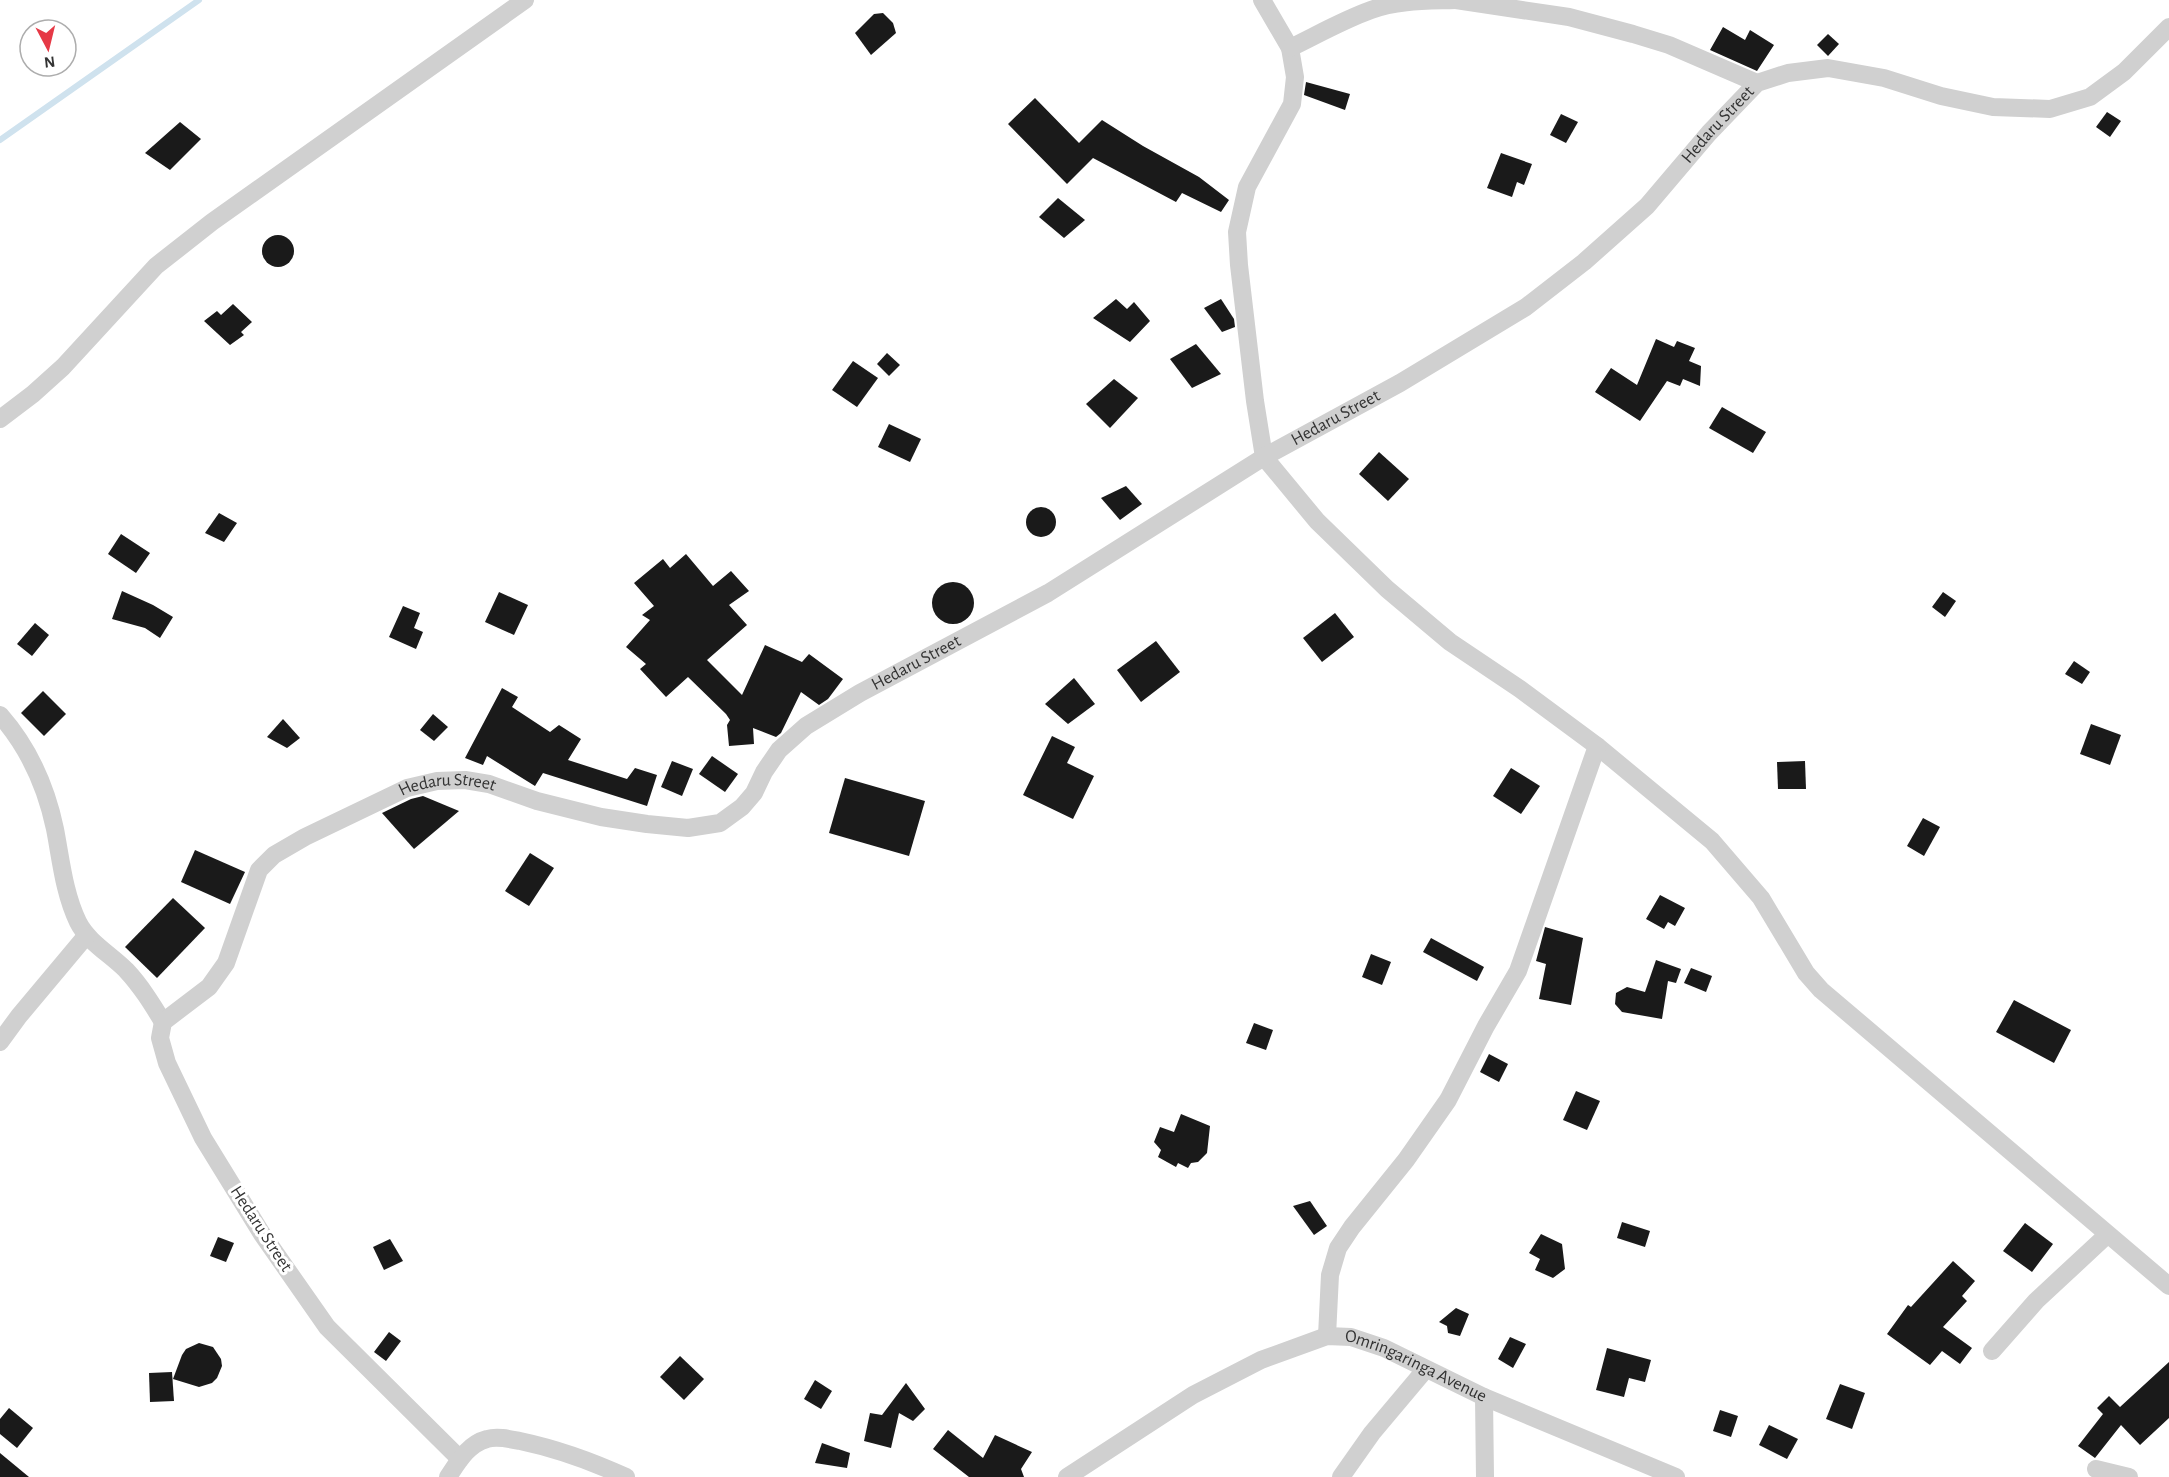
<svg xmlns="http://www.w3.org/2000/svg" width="2169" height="1477" viewBox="0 0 2169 1477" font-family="'Alegreya Sans',sans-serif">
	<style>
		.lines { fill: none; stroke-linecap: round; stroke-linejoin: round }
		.stream { stroke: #cfe2ee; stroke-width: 6 }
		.building { fill: #1a1a1a }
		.street { stroke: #d0d0d0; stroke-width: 18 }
		.labels { text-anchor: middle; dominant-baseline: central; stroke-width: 6; stroke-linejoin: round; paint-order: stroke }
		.street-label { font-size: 18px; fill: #333; stroke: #fff }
	</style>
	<rect width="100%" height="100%" fill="#fff"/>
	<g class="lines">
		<polyline class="stream" points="0,140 199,0"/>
	</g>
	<g class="building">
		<polygon points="883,13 893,23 896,33 871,55 855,33 874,14"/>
		<polygon points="1723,27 1745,40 1750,30 1774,45 1757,71 1710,50"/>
		<polygon points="1828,34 1839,44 1828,56 1817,45"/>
		<polygon points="1306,82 1350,94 1345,110 1304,95"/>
		<polygon points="1035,98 1079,143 1102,120 1143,146 1199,177 1229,200 1221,212 1182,193 1176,202 1093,158 1067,184 1008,124"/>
		<polygon points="2107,112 2121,121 2110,137 2096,127"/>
		<polygon points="1561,114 1578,122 1566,143 1550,135"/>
		<polygon points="180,122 201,139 170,170 145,153"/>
		<polygon points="1501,153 1532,164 1524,185 1517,182 1512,197 1487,188"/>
		<polygon points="1058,198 1085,220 1064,238 1039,217"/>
		<circle cx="278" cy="251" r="16"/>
		<polygon points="1116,299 1127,309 1134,302 1150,321 1130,342 1093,318"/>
		<polygon points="1221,299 1234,319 1235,327 1222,332 1204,308"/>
		<polygon points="233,304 252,322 241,332 244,335 230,345 204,321 217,311 221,315"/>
		<polygon points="1656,339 1674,347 1677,341 1695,348 1689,361 1701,366 1700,386 1683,379 1680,386 1667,381 1640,421 1595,392 1611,368 1637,385"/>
		<polygon points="1196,344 1221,374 1192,388 1170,359"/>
		<polygon points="887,353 900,365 889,376 877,364"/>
		<polygon points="853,361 878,378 857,407 832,390"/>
		<polygon points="1114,379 1138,398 1110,428 1086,404"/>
		<polygon points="1722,407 1766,432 1753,453 1709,428"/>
		<polygon points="889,424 921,439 910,462 878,447"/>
		<polygon points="1379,452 1409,479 1388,501 1359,474"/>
		<polygon points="1126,486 1142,504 1120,520 1101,498"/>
		<circle cx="1041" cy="522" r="15"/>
		<polygon points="219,513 237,523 224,542 205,533"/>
		<polygon points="121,534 150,553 136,573 108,554"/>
		<polygon points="686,554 713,586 731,571 749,591 729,605 747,625 707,660 742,695 765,645 802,662 809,654 843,679 828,699 819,705 801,692 781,733 776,737 753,728 754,744 729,746 727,725 730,720 726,714 688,677 666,697 640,669 646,664 626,647 650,620 642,615 654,606 634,583 663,559 670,568"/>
		<circle cx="953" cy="603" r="21"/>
		<polygon points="122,591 153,605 173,617 160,638 145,628 112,619"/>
		<polygon points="499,592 528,605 514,635 485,622"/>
		<polygon points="1943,592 1956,601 1945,617 1932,607"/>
		<polygon points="403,606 420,613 414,628 423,632 416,649 389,637"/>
		<polygon points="1335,613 1354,637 1322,662 1303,638"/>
		<polygon points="35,623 49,635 32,656 17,644"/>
		<polygon points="1156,641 1180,672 1141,702 1117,670"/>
		<polygon points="2074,661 2090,672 2082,684 2065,674"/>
		<polygon points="1074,678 1095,704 1068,724 1045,704"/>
		<polygon points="502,688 518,697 512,707 550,732 559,725 581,739 568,760 627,779 635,768 657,775 647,806 543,773 535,786 487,756 483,765 465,758"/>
		<polygon points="43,691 66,714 44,736 21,713"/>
		<polygon points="433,714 448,727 434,741 420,730"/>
		<polygon points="283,719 300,738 287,748 267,737"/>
		<polygon points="2091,724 2121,735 2110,765 2080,754"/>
		<polygon points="1052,736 1075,747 1067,763 1094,776 1073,819 1023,795"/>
		<polygon points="712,756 738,774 725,792 699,774"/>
		<polygon points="672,761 693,769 682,796 661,787"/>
		<polygon points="1805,761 1806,789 1778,789 1777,762"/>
		<polygon points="1511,768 1540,786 1521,814 1493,796"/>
		<polygon points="845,778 925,801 909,856 829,833"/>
		<polygon points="423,796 459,811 414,849 382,813 411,799"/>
		<polygon points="1923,818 1940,827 1924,856 1907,846"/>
		<polygon points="195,850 245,872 230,904 181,882"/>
		<polygon points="530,853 554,868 529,906 505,891"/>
		<polygon points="1660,895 1685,908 1675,926 1668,922 1664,929 1646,919"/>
		<polygon points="173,898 205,928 157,978 125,947"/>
		<polygon points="1545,927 1583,938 1571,1005 1539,999 1546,964 1536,961"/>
		<polygon points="1431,938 1484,967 1477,981 1423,952"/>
		<polygon points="1371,954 1391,962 1382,985 1362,977"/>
		<polygon points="1656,960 1681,969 1676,983 1668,981 1662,1019 1622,1012 1615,1004 1616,993 1627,987 1645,992"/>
		<polygon points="1691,968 1712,976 1706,992 1684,983"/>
		<polygon points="2014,1000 2071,1030 2054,1063 1996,1032"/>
		<polygon points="1254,1023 1273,1030 1266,1050 1246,1043"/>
		<polygon points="1489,1054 1508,1064 1499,1082 1480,1072"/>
		<polygon points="1576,1091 1600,1101 1587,1130 1563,1120"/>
		<polygon points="1181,1114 1210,1126 1207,1153 1198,1162 1191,1163 1188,1168 1178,1163 1176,1167 1158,1157 1161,1150 1154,1142 1160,1127 1174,1132"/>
		<polygon points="1310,1201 1327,1226 1314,1235 1293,1206"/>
		<polygon points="1622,1222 1650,1231 1645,1247 1617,1238"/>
		<polygon points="2025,1223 2053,1244 2032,1272 2003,1251"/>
		<polygon points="1541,1234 1562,1244 1565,1269 1553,1278 1535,1270 1540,1259 1529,1253"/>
		<polygon points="218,1237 234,1243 226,1262 210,1256"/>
		<polygon points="390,1239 403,1261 384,1270 373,1247"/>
		<polygon points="1953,1261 1975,1281 1962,1296 1967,1301 1943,1327 1972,1348 1960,1364 1942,1351 1930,1365 1887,1334 1908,1305 1911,1307"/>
		<polygon points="1456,1308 1469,1314 1460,1336 1448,1333 1447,1326 1439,1322"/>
		<polygon points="389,1332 401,1341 386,1361 374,1352"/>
		<polygon points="1510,1337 1526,1344 1513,1368 1498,1359"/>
		<polygon points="199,1343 213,1347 221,1359 222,1366 217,1378 212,1383 199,1387 173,1379 182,1355 186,1349"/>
		<polygon points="1607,1348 1651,1360 1645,1382 1629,1378 1624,1397 1596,1390"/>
		<polygon points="680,1356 704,1379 684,1400 660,1377"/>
		<polygon points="2169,1362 2169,1418 2140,1445 2121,1425 2095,1458 2078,1446 2103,1414 2097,1408 2109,1396 2120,1407"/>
		<polygon points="172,1372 174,1401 150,1402 149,1373"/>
		<polygon points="815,1380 832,1391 821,1409 804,1399"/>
		<polygon points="906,1383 925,1409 913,1421 899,1413 891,1448 864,1441 870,1413 882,1415"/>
		<polygon points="1840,1384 1865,1393 1852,1429 1826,1419"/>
		<polygon points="9,1408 33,1428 17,1448 0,1434 0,1419"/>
		<polygon points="1720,1410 1738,1416 1731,1437 1713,1431"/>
		<polygon points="1769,1425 1798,1439 1787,1459 1759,1445"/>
		<polygon points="948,1430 983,1458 995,1435 1032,1452 1021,1469 1024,1477 969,1477 933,1449"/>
		<polygon points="822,1443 850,1453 847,1468 815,1463"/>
		<polygon points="0,1453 29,1477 0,1477"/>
	</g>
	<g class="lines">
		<g class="street">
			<polyline points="1262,0 1290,48 1295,77 1292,104 1247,187 1237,232 1239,265 1255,401 1264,457 1317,521 1387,589 1450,642 1520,689 1597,746 1712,841 1761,898 1806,973 1821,990 2169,1286"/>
			<polyline points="1456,0 1569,17 1633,34 1669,45 1757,83"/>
			<path d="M1290,48C1317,35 1343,20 1371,10C1398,0 1428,1 1455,0"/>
			<polyline points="0,419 33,394 63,367 156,266 212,222 525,0"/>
			<path d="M0,715C29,748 46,786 55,829C61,860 64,893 78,922C88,942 110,954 126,970C141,986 152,1004 163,1022"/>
			<polyline points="0,1042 19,1016 86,936"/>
			<polyline points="1327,1336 1330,1275 1338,1248 1352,1227 1406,1160 1448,1100 1486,1026 1518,971 1597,746"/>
			<polyline points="1992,1351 2036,1301 2107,1235"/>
			<polyline points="1484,1397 1485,1477"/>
			<path id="s1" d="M460,1459L327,1327L262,1234L203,1138L167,1063L160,1038L163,1022L209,987L226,963L259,870L274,855L305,837L407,788L437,781L465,780L489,784L537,801L601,817L647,824L688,828L720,823L742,807L754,793L764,772L779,750L806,726L860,693L1048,593L1264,457L1400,383L1526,307L1584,262L1647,206L1709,133L1757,83L1788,73L1828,68L1884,78L1941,96L1993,107L2050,109L2090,97L2124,72L2169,27"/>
			<polyline points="2096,1469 2129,1477"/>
			<path d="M448,1477C458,1462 468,1444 487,1439C497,1436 510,1439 520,1441C558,1449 591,1461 626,1477"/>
			<path id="s2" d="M1067,1477L1193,1395L1261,1360L1327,1336L1351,1337L1384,1348L1484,1397L1676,1477"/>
			<polyline points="1341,1477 1372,1433 1425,1370"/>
		</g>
	</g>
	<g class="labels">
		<g class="street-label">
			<text stroke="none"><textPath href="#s1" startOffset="2446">Hedaru Street</textPath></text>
			<text stroke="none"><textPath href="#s1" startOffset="1960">Hedaru Street</textPath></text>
			<text stroke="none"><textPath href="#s1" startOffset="1474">Hedaru Street</textPath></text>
			<text stroke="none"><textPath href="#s1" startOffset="936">Hedaru Street</textPath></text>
			<text transform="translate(261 1229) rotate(57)">Hedaru Street</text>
			<text stroke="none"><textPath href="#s2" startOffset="392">Omringaringa Avenue</textPath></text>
		</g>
	</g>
	<g transform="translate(48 48) rotate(173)"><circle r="28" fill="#ffffff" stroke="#adadad" stroke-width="1.5"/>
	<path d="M0-4.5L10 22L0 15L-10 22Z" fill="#e63946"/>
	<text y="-9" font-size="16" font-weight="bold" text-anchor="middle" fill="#333333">N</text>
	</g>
</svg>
